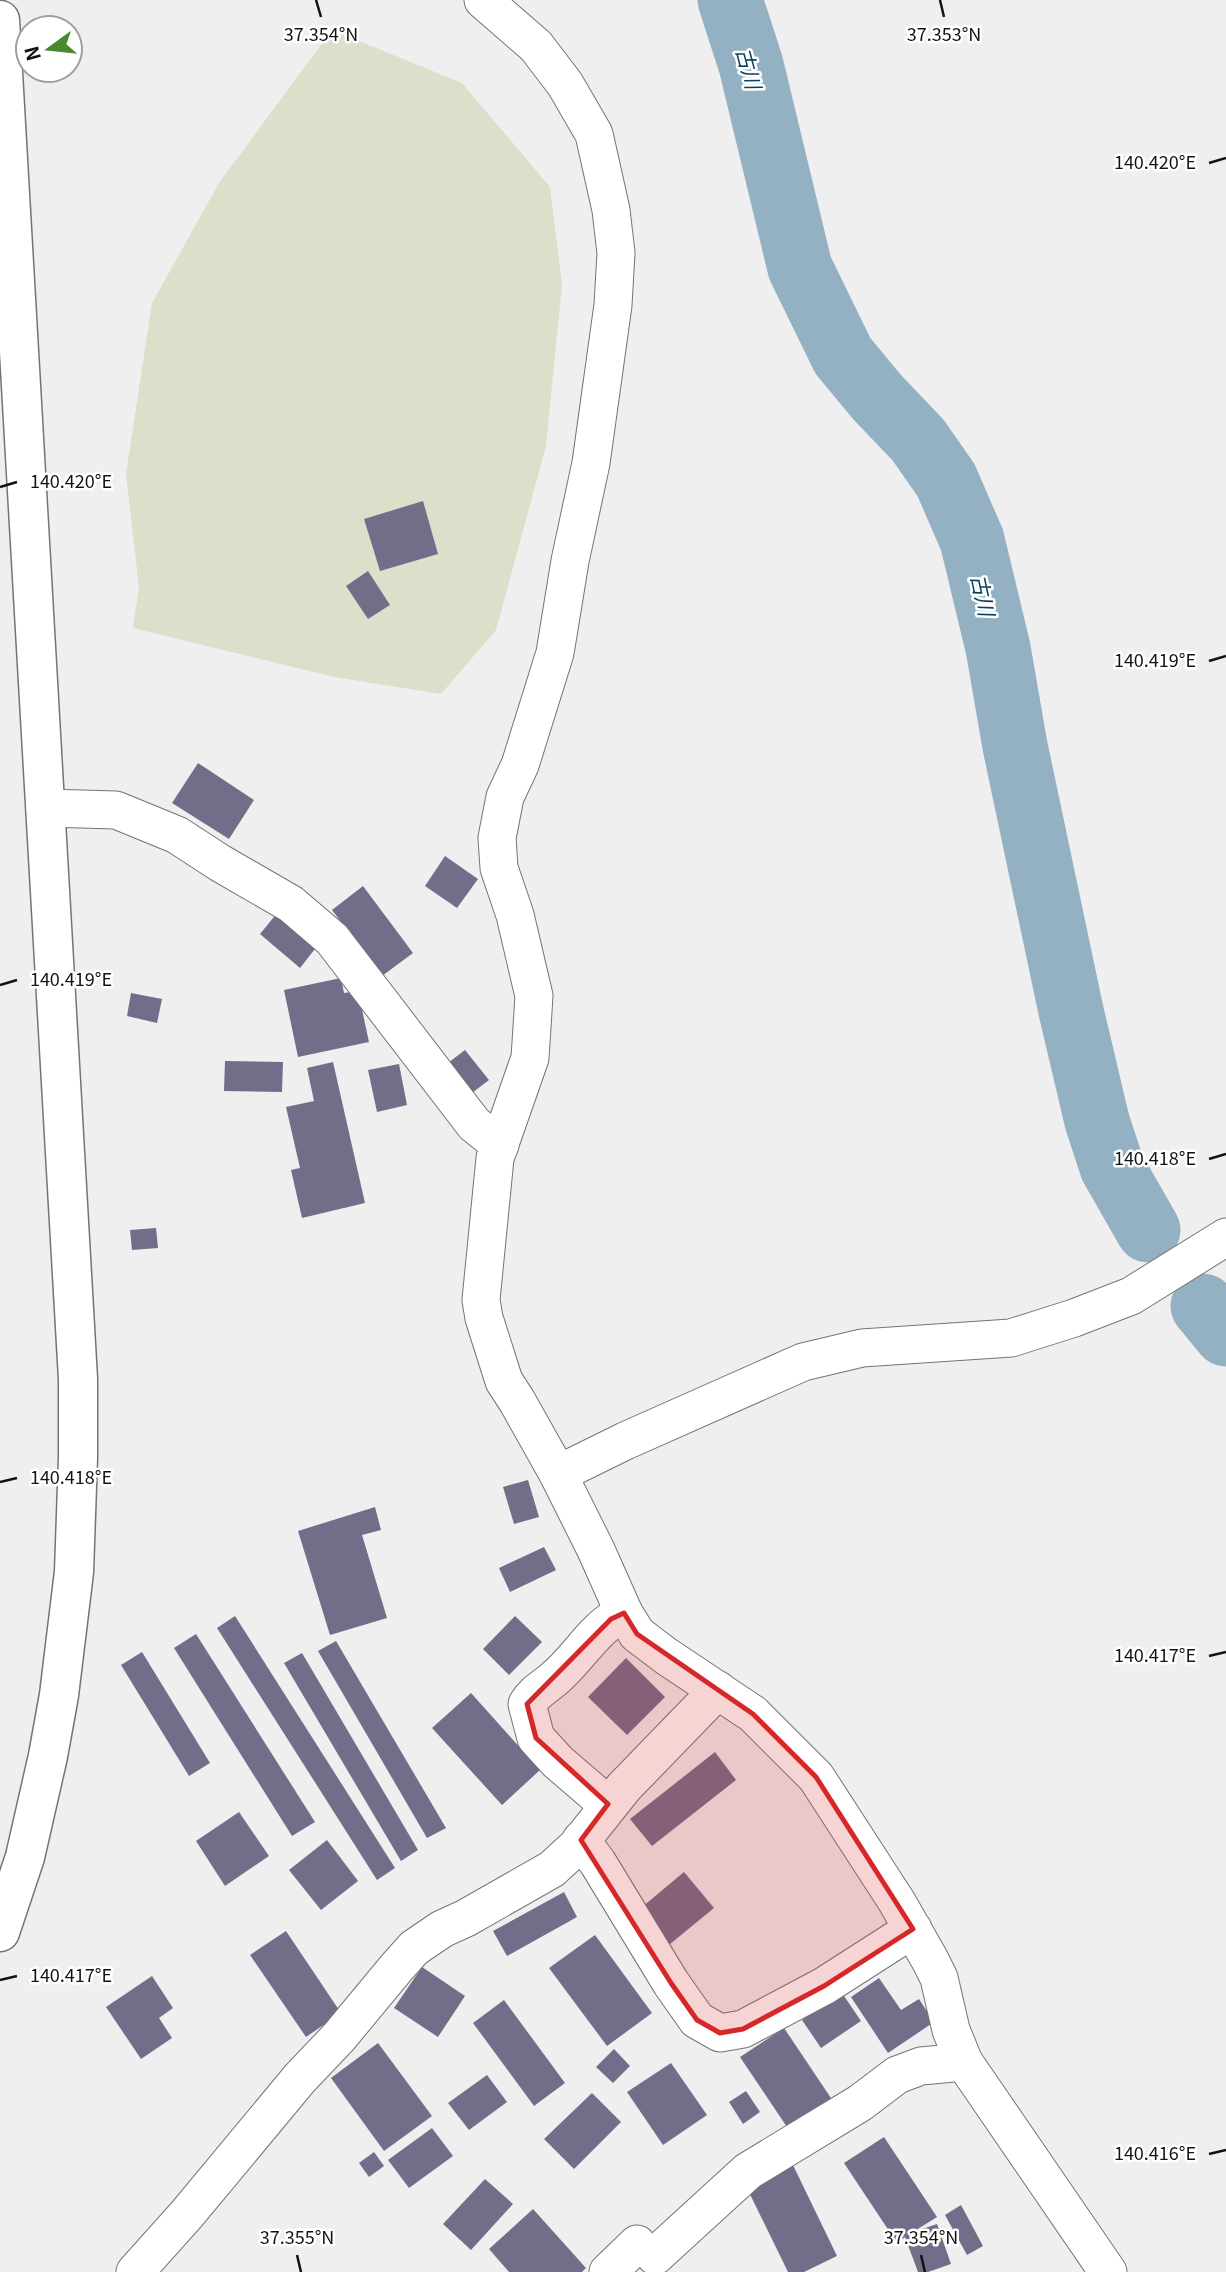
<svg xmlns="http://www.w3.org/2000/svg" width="1226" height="2272" viewBox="0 0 1226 2272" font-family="Georgia,'Noto Sans JP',serif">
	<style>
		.green { fill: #dae0ca }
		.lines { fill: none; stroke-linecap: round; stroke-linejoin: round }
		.river { stroke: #93b1c3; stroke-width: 65 }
		.building { fill: #716e8a }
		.street-casing { stroke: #747476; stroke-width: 39 }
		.secondary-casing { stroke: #747476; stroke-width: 41 }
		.street { stroke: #fff; stroke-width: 37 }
		.secondary { stroke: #fff; stroke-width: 38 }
		.marked { fill: #d62828; fill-opacity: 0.2; stroke: #d62828; stroke-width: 5; stroke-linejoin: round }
		.ticks { fill: none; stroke: #121212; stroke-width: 2.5 }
		.labels { text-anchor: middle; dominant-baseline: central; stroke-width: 5; stroke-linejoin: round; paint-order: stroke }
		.water-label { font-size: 21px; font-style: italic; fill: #07425d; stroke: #fff }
		.ticks-label { font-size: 18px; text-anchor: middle; fill: #121212; stroke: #fff; stroke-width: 5; stroke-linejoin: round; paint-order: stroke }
	</style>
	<rect width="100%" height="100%" fill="#efeff0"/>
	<polygon class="green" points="332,30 462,83 550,187 562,285 546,446 496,630 441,694 334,677 133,628 139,587 126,474 152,303 219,183"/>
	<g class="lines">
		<g class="river">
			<polyline points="730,0 751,65 800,268 843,356 877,397 918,440 946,480 972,540 998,648 1015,746 1071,1011 1097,1121 1112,1167 1148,1230"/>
			<polyline points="1203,1306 1226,1334"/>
		</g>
	</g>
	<g class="building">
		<polygon points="423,501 438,554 380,571 364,519"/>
		<polygon points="368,571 390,605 368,619 346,586"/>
		<polygon points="198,763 254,800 229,839 172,803"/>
		<polygon points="445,856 478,879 457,908 425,886"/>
		<polygon points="363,886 413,953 382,976 332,910"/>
		<polygon points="278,912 318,945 300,968 260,934"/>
		<polygon points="341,978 344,993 358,991 369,1042 298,1057 284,990"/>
		<polygon points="131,993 162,999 157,1023 127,1016"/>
		<polygon points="465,1050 489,1080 468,1096 444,1066"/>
		<polygon points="225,1061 283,1062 282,1092 224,1091"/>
		<polygon points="333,1062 365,1203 302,1218 291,1170 300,1168 286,1107 314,1101 307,1068"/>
		<polygon points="399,1064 407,1105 377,1112 368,1070"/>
		<polygon points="156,1228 158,1248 132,1250 130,1230"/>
		<polygon points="528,1480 539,1517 514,1524 503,1487"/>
		<polygon points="375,1507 381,1530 362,1535 387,1618 330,1635 298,1531"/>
		<polygon points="544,1547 556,1570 510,1592 499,1568"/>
		<polygon points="235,1616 395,1868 377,1880 217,1628"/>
		<polygon points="515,1616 542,1642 509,1675 483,1649"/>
		<polygon points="196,1634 315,1822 292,1836 174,1648"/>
		<polygon points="336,1641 446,1828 427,1838 318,1651"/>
		<polygon points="142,1652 210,1763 189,1776 121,1665"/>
		<polygon points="302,1653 418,1850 401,1861 284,1663"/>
		<polygon points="626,1658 665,1697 627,1735 588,1697"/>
		<polygon points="471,1693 540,1770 502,1805 432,1728"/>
		<polygon points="715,1752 736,1780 652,1846 630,1819"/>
		<polygon points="239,1812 269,1856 225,1886 196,1841"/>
		<polygon points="327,1840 358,1881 321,1910 289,1870"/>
		<polygon points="684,1872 714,1908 664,1949 635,1913"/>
		<polygon points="564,1892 577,1917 507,1956 493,1931"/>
		<polygon points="286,1931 341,2013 306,2037 250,1955"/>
		<polygon points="595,1935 652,2013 607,2046 549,1968"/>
		<polygon points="422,1967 465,1996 438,2037 394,2008"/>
		<polygon points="152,1976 173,2008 159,2018 172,2038 141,2059 106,2007"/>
		<polygon points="879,1978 901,2010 919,1999 934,2022 888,2053 851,1997"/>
		<polygon points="842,1993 861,2021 821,2048 802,2020"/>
		<polygon points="504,2000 565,2083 534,2106 473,2023"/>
		<polygon points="784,2028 837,2107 793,2136 740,2057"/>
		<polygon points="378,2043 432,2116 384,2151 331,2078"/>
		<polygon points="614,2049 630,2066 613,2083 596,2067"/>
		<polygon points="671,2063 707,2115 663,2145 627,2092"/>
		<polygon points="487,2075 507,2102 469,2130 448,2103"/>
		<polygon points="746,2091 760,2112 743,2124 729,2102"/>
		<polygon points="592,2093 621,2122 574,2169 544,2139"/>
		<polygon points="432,2128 453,2156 409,2188 388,2160"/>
		<polygon points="884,2137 937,2217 913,2232 937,2224 951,2264 928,2272 918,2272 905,2237 897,2243 844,2163"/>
		<polygon points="374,2152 384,2166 369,2177 359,2163"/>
		<polygon points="791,2161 837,2256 804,2272 788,2272 745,2184"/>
		<polygon points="485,2179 513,2204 471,2250 443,2224"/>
		<polygon points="961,2205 983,2246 967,2255 945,2215"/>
		<polygon points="533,2209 586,2268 582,2272 509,2272 489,2249"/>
	</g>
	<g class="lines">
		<g class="street-casing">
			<g id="street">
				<polyline points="483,0 536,46 565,84 594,134 611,210 616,253 613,305 591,463 570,561 555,653 520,765 505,797 497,838 499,868 515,915 534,996 530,1058 495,1158 481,1300 484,1318 504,1381 517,1401 558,1474 596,1550 624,1613 637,1634 666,1656 753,1714 816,1777 897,1902 930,1960 939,1978 951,2030 964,2062 1108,2272"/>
				<polyline points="45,808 116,810 177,835 220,863 291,904 332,939 474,1124 500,1145"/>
				<polyline points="558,1474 625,1441 803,1362 862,1348 1011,1338 1074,1318 1131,1296 1226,1237"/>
				<path d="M608,1805L558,1762L536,1738L527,1704C534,1692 545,1687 555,1678C579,1658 595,1626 624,1613"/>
				<polyline points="581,1840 598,1863 671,1983 697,2020 720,2033 743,2029 824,1986 913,1929"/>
				<polyline points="655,2256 748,2171 860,2103 897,2075 921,2066 964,2062"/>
				<polyline points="135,2272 187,2214 300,2078 339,2037 397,1967 414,1948 442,1929 466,1918 552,1869 577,1846 624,1787 718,1690"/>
				<polyline points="608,2272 637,2244"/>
			</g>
		</g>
		<g class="secondary-casing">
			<polyline id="secondary" points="0,20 78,1379 78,1457 74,1572 59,1695 48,1756 25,1857 0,1932"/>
		</g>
		<use href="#street" class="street"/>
		<use href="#secondary" class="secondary"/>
	</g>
	<path class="marked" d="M624,1613L637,1634L753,1714L816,1777L913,1929L824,1986L743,2029L720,2033L697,2020L671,1983L581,1840L608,1804L536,1738L527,1704L611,1619Z"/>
	<path class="ticks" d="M316,0L321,17M940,0L944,17M1209,163L1226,158M0,487L17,482M1209,661L1226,656M0,985L17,980M1209,1159L1226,1154M0,1482L17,1478M1209,1656L1226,1652M0,1980L17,1976M1209,2154L1226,2150M297,2255L301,2272M921,2255L925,2272"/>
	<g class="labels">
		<g class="water-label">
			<text transform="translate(750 68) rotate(75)">古川</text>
			<text transform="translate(984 595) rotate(78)">古川</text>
		</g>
	</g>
	<g class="ticks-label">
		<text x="944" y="41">37.353°N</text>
		<text x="321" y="41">37.354°N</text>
		<text x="1155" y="169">140.420°E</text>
		<text x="71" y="488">140.420°E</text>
		<text x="1155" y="667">140.419°E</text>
		<text x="71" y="986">140.419°E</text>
		<text x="1155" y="1165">140.418°E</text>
		<text x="71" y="1484">140.418°E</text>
		<text x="1155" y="1662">140.417°E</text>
		<text x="71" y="1982">140.417°E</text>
		<text x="1155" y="2160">140.416°E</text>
		<text x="297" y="2244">37.355°N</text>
		<text x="921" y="2244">37.354°N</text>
	</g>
	<g transform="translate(49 49) rotate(255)"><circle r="33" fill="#ffffff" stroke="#a0a0a0" stroke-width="2"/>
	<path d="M0-5L12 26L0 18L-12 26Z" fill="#488a2d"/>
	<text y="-10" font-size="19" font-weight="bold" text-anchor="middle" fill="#121212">N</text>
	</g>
</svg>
